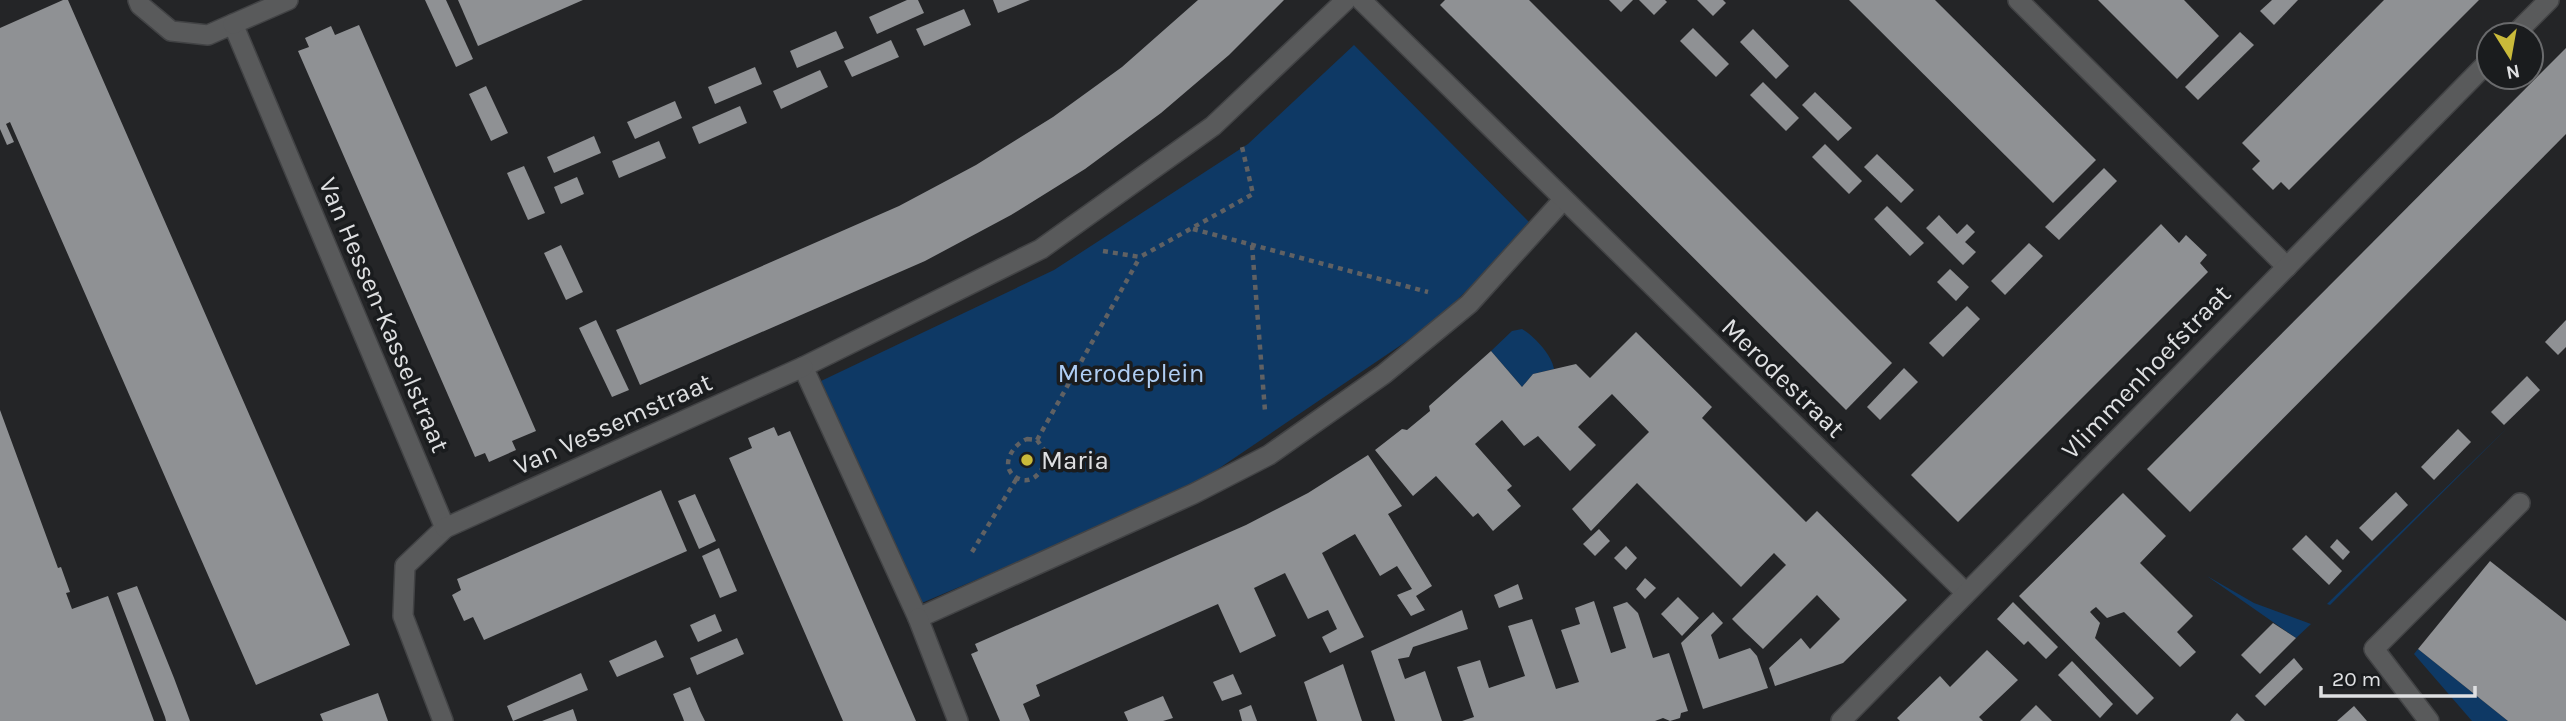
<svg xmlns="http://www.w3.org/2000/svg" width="2566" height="721" viewBox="0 0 2566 721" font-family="Karla,sans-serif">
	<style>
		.green { fill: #0e3965 }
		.building { fill: #8f9194 }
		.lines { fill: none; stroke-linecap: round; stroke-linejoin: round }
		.service-casing { stroke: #424345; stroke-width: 22 }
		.minor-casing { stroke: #424345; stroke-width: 22 }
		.path { stroke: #606163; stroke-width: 4.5; stroke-dasharray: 5 5; stroke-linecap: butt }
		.service { stroke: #595a5b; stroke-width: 19 }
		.minor { stroke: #595a5b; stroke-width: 19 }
		.poi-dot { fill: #c9ba3a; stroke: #1a1c1e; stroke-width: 2.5 }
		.labels { text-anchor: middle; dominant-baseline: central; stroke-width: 7; stroke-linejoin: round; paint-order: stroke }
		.street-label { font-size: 26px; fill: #dfe0e2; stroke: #1a1c1e }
		.park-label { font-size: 26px; fill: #afcef4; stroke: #1a1c1e }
		.poi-label { font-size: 26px; fill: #dfe0e2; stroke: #1a1c1e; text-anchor: start }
	</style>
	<rect width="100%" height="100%" fill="#242527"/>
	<g class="green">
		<polygon points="1354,45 1532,225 1435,322 1187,490 917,605 821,381 1054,270 1248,144"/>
		<path d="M1522,329C1534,336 1552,355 1554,369L1533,374L1522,387L1491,351L1512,331Z"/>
		<polygon points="2509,426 2330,605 2327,604"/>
		<polygon points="2207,576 2254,603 2311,624 2296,638"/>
		<polygon points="2418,649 2508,721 2472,721 2414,654"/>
	</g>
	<g class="building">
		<polygon points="63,0 68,0 350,645 256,685 10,122 6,124 14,142 7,145 0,129 0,28"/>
		<polygon points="425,0 446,0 473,59 456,67"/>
		<polygon points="458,0 583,0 478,46"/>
		<polygon points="907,0 918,0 924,13 877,34 869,17"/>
		<polygon points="993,0 1030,0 998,13"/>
		<polygon points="1198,0 1284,0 1229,55 1161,113 1085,169 1011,215 925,261 640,385 616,330 899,206 976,165 1053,117 1122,67"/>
		<polygon points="1445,0 1529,0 1892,363 1846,410 1440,5"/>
		<polygon points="1609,0 1633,0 1621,12"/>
		<polygon points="1639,0 1665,0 1667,2 1654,15"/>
		<polygon points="1697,0 1723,0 1726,3 1713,16"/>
		<polygon points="1849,0 1935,0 2096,160 2053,203"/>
		<polygon points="2098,0 2184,0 2219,36 2177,79"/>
		<polygon points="2272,0 2298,0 2274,25 2260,11"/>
		<polygon points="2384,0 2479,0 2289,190 2281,182 2273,190 2252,169 2260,161 2242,143"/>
		<polygon points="964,9 971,25 924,46 916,29"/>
		<polygon points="359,25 536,431 512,441 516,450 489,462 485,453 475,457 298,51 309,47 305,38 331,26 335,35"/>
		<polygon points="1693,28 1729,64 1716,77 1680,41"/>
		<polygon points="1753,29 1789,66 1776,79 1740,42"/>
		<polygon points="836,31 844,48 797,68 790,51"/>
		<polygon points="2240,32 2254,45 2198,100 2185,87"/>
		<polygon points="891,40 899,57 852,77 844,61"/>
		<polygon points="2566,48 2566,134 2190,512 2147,469"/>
		<polygon points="755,67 762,84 715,104 708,87"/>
		<polygon points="820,70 828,87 781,109 773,91"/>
		<polygon points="1763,82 1799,118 1786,131 1750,95"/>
		<polygon points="486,86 508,133 491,141 469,94"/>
		<polygon points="1815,92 1852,128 1838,141 1802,105"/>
		<polygon points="675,101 682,118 635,139 627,122"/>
		<polygon points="740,106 747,123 699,144 692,127"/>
		<polygon points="594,136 601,153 554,173 547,157"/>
		<polygon points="659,141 666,158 619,178 612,161"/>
		<polygon points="1825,144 1862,181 1849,194 1812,157"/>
		<polygon points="1877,154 1914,190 1901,203 1864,167"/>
		<polygon points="524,166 545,213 528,220 507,173"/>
		<polygon points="2104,168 2117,181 2059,240 2045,227"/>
		<polygon points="577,177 584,194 561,204 554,187"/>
		<polygon points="1887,206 1924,243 1910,256 1874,219"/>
		<polygon points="1939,215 1957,234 1967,224 1975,232 1965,242 1976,252 1963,265 1926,228"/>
		<polygon points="2161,224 2179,243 2186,235 2207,255 2200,263 2208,272 1958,522 1911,475"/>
		<polygon points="2029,243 2043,256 2005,295 1991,281"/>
		<polygon points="561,245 583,292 566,300 544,253"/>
		<polygon points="1950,269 1969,287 1956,301 1937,282"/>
		<polygon points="1967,306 1980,319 1943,357 1929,343"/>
		<polygon points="596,320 629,390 612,397 579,328"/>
		<polygon points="2566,320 2566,347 2558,355 2545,342"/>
		<polygon points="1636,332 1712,407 1702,418 1806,522 1817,511 1907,600 1843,663 1775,686 1769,668 1801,638 1810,649 1840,619 1817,595 1763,649 1745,632 1732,619 1786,565 1774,553 1741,587 1637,483 1591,531 1572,509 1649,432 1612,394 1578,427 1596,445 1570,471 1538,436 1524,446 1502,420 1475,444 1512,486 1507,490 1521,506 1493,531 1478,513 1473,517 1436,476 1413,496 1375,450 1402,429 1407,430 1430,411 1429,406 1491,351 1522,387 1533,374 1576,364 1590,378"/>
		<polygon points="1904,368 1918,382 1880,420 1867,407"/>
		<polygon points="2527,376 2540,390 2504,425 2491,412"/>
		<polygon points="0,410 58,568 61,567 70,592 66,593 72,609 108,596 154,721 0,721"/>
		<polygon points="774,427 778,436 790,431 916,721 843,721 729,458 752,448 748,438"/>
		<polygon points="2458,429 2471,442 2434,480 2421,467"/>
		<polygon points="1368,455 1402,506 1388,514 1432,586 1416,596 1425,610 1411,616 1397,595 1412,589 1397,566 1380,576 1355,534 1322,553 1364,637 1330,653 1322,637 1337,629 1328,610 1308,619 1285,573 1254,588 1276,636 1240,653 1218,604 1036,685 1040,696 1023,704 1030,721 1000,721 971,654 978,651 975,644 1246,525 1308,493"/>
		<polygon points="661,490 687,551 484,640 473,617 464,621 452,595 461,590 457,579"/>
		<polygon points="2396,492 2408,505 2372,541 2359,528"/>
		<polygon points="2123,493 2166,536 2140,563 2193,616 2177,632 2196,652 2180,667 2124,612 2107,618 2096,607 2092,610 2090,612 2100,623 2095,638 2154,698 2137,715 2019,596"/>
		<polygon points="695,494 716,541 699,549 678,501"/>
		<polygon points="1599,529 1610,541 1595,556 1583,544"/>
		<polygon points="2306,535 2342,571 2329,585 2292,549"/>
		<polygon points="2337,539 2350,552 2343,560 2330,547"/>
		<polygon points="1626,546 1637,558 1626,570 1614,558"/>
		<polygon points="719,548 737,591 720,598 702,556"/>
		<polygon points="2490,561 2566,621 2566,721 2508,721 2418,649"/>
		<polygon points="1645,578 1656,588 1645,599 1636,589"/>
		<polygon points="1518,584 1523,599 1499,608 1494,595"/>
		<polygon points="137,586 174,678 190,721 166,721 165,717 117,593"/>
		<polygon points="1678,597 1699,618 1682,636 1661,614"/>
		<polygon points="1594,601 1611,653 1626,648 1613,607 1627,602 1638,613 1653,658 1669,653 1688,711 1681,713 1680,718 1670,721 1663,718 1655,721 1462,721 1474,717 1457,667 1480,660 1489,688 1525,676 1508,626 1532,619 1556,689 1579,682 1561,630 1580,624 1575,608"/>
		<polygon points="2013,602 2058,647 2046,659 2028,641 2024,645 1997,619"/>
		<polygon points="1462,610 1468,629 1413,647 1409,657 1398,659 1405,679 1425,671 1442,721 1395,721 1371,651"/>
		<polygon points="1713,612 1723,623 1711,635 1719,659 1750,648 1757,656 1768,688 1703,709 1681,643"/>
		<polygon points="715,614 722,631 698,642 690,625"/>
		<polygon points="2273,623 2296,638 2260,674 2241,655"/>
		<polygon points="737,638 744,654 697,675 690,658"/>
		<polygon points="656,640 664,657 617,677 609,661"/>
		<polygon points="1987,650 2018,680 1979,717 1983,721 1900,721 1897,718 1940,676 1950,687"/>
		<polygon points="2294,658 2303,669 2265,706 2255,696"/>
		<polygon points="2072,661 2113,704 2100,718 2058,675"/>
		<polygon points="1343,664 1362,721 1317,721 1304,682"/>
		<polygon points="581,673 588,690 513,721 507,706"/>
		<polygon points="1233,674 1242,694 1222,701 1213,682"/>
		<polygon points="690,687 700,711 705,721 684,721 683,718 673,694"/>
		<polygon points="378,693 388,721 323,721 320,714"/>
		<polygon points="1163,696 1173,718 1163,721 1128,721 1124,712"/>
		<polygon points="1251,705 1257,721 1242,721 1239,710"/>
		<polygon points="2036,705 2052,721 2020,721"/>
		<polygon points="2354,706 2367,721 2337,721"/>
		<polygon points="573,709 577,721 542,721"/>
		<polygon points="2237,713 2245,721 2230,721"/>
	</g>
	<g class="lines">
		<g class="service-casing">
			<polyline id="service" points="2429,721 2374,649 2520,503"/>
		</g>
		<g class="minor-casing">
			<g id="minor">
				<polyline points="138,0 140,5 171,31 208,35 233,24 445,528 405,566 403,616 443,721"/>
				<polyline points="1346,0 1213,126 1041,249 803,367 918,618 1193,494 1269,455 1384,374 1469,304 1563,200"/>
				<polyline points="1361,0 1966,593"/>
				<polyline points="2018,0 2287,267"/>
				<polyline points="233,24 288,0"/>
				<polyline points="2514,35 2549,0"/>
				<polyline points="445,528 803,367"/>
				<polyline points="918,618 958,721"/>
				<polyline points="1841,721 2489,61"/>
			</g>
		</g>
		<g class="path">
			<polyline points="1193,229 1428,292"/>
			<polyline points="1252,245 1265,411"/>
			<polyline points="1103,251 1140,257 1253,194 1242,147"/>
			<path d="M1027,439L1037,440L1047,454C1046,467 1034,487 1017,478C998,467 1013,444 1027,439Z"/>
			<polyline points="1037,440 1140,257"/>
			<polyline points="972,552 1017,478"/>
		</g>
		<use href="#service" class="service"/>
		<use href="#minor" class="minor"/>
	</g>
	<circle class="poi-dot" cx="1027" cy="460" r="7"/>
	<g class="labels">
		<g class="street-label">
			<text transform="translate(384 315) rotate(67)">Van Hessen-Kasselstraat</text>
			<text transform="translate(2146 372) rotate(-46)">Vlimmenhoefstraat</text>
			<text transform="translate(1783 378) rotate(44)">Merodestraat</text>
			<text transform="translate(613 424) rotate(-24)">Van Vessemstraat</text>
		</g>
		<g class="park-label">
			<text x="1131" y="373">Merodeplein</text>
		</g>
		<g class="poi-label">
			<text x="1041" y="460">Maria</text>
		</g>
	</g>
	<g transform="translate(2510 56) rotate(169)"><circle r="33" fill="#1a1c1e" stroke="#696a6c" stroke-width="2"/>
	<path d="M0-5L12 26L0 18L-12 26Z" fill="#c9ba3a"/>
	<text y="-10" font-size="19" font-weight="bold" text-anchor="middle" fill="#dfe0e2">N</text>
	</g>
	<path d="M2321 686v10h154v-10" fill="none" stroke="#dfe0e2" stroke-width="3.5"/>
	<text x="2332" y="686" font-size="21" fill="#dfe0e2" stroke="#1a1c1e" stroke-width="5" paint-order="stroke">20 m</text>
</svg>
